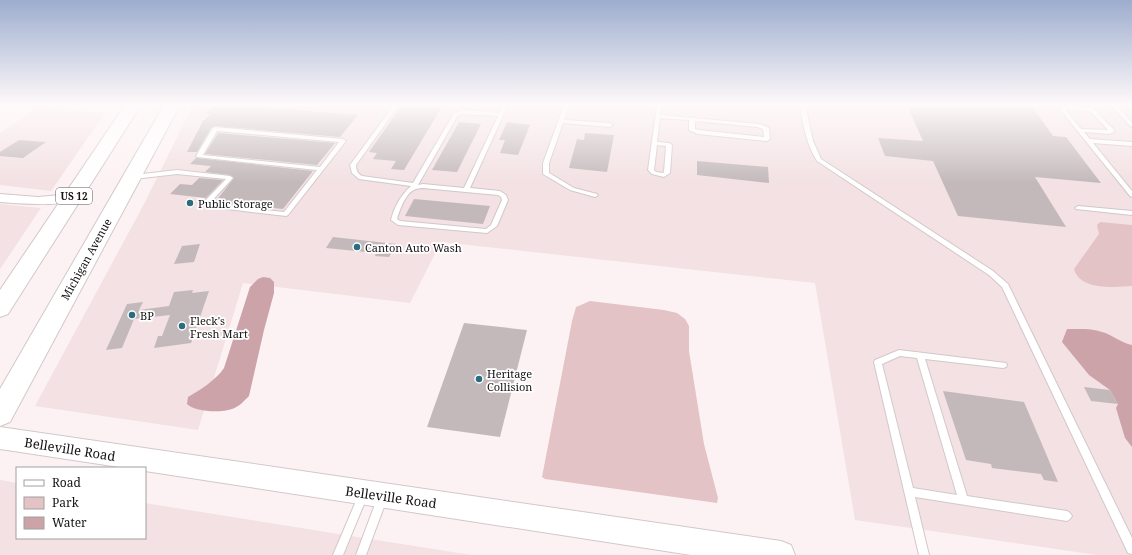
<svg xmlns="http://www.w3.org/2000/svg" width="1132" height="555" viewBox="0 0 1132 555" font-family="'Noto Serif',serif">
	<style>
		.built { fill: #f3e1e3 }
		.green { fill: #e4c3c6 }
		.water { fill: #cca3a8 }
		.building { fill: #c3b9ba }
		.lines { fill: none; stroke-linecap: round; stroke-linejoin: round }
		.service-casing { stroke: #d2c8c9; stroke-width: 2 }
		.minor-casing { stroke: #d2c8c9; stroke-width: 2 }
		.secondary-casing { stroke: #d2c8c9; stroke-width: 2 }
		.primary-casing { stroke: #d2c8c9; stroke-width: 2 }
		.service { fill: #fff; fill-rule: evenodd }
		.minor { fill: #fff; fill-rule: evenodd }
		.secondary { fill: #fff; fill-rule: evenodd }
		.primary { fill: #fff; fill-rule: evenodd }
		.poi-dot { fill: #2b6d80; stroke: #fff; stroke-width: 1.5 }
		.labels { text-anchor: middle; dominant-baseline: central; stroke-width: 3.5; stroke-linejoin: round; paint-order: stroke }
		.shield { fill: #fff; stroke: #5c595a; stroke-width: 1 }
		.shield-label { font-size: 10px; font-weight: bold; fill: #161213 }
		.poi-label { font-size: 11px; fill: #161213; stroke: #fff; text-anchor: start }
		.street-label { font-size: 11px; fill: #161213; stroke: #fff }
		.near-street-label { font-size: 13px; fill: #161213; stroke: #fff }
	</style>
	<rect width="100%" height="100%" fill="#fdf2f3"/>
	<g class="built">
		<polygon points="193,105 1132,105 1132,555 1097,555 855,520 815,283 441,242 410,303 243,283 198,430 35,406 144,204"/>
		<polygon points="39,107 105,113 51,191 0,185 0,133"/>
		<polygon points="0,204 41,208 0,269"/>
		<polygon points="0,480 17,483 17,538 145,538 145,503 471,555 0,555"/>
	</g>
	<g class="green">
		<path d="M1100,222L1132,225V286C1115,287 1080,291 1074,269L1099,234L1097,225Z"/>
		<polygon points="590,301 664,310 677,313 685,319 689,326 689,351 704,444 718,498 717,503 545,479 542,477 572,321 576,307"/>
	</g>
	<g class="water">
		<path d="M263,277L270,278L274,282V293L264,330L249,396C244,401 239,407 232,409C220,413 195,412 187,404L188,397C200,390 216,380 224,368L250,287L258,279Z"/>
		<path d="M1067,329C1078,329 1092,328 1102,332C1113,335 1121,343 1132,345V447L1125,438L1116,408L1118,404L1110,390L1089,375L1062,342Z"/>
	</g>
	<g class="building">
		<polygon points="214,105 240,105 358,115 340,137 215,126 211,128 197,152 187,152 203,121 211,114 205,113"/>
		<polygon points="402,105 443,105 404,170 391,169 396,161 373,159 377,153 369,152"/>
		<polygon points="907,105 1031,105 1053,136 1066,137 1101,183 1035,177 1066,227 958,216 933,161 885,156 878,138 923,141"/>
		<polygon points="459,122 481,124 457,172 432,170"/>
		<polygon points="507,122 530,125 518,155 500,153 505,140 499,140"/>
		<polygon points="218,133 335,143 317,165 205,154"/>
		<polygon points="585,133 614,135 607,172 569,168 577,139 584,140"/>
		<polygon points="19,140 46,142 23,158 0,156 0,152"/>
		<polygon points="196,158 197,158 313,171 283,209 215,202 234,178 230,175 205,172 211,166 190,164"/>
		<polygon points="697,161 768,167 769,183 697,175"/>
		<polygon points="199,178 223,180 206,198 170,194 180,184 192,185"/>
		<polygon points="414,199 490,206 483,224 405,216"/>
		<polygon points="333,237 396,244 389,257 375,256 376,253 326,248"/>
		<polygon points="200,244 194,262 174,264 182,246"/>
		<polygon points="193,290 192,293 209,291 191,343 154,348 158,336 162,336 170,315 134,319 122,348 106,350 127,304 143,302 139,310 169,306 174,292"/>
		<polygon points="464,323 527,330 500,437 427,427"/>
		<polygon points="1084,387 1110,390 1118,404 1091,401"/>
		<polygon points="943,391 1024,402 1058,482 1044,480 1041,474 992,468 991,464 966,460"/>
	</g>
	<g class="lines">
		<g class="service-casing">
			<g id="service">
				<path d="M394,105H399L356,165C356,171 358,174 362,176L413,183L454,113L463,110L500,113L504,105H508L470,188L500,191L506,195L508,200L497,226L487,233L398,225L391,220C394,207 401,195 411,186L359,179L352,173L350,165ZM463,114L498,116L464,188L423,184L418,185L458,115ZM423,188L498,195L501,197L502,200L491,225L486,229L400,221L397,219C400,209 406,192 416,189C419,188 421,188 423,188Z"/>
				<polygon points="564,105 569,105 564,120 610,123 613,125 610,127 563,123 549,163 549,173 574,188 597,194 598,195 597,196 595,197 570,190 543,174 543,163"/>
				<path d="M657,105H662L660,115L760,124L769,128L770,139L767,141L698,134L689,130V120L660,118L657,142L669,143L672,145L670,173L664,177L652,174L648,170ZM695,121L757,127L763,129L764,137L699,130L695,129ZM657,145L666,146L664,172L663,173L656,172L654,170Z"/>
				<path d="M800,105H805L813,141L821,159L993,271L1008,284L1132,538V554L1128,553L1002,287L989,275L817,161C806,144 803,124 800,105Z"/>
				<path d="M1068,105L1094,109L1115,131L1110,134L1084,132L1090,139L1132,142V146L1093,143L1132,191V197L1130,196L1059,108ZM1065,109L1090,111L1108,130L1081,129Z"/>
				<polygon points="1111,105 1116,105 1132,122 1132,127 1130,126"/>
				<path d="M215,127L343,139L346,141L288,215L286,216L202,206L201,205L202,204L226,179L177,174L134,179L131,177L134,175L177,170L230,176L233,178L232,179L209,204L284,212L317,170L197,157L196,156L212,129ZM217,131L339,142L320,167L203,155Z"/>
				<polygon points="1078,206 1132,211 1132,215 1076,209 1075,208"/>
				<path d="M899,350L1006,363L1007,365L1006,367L1003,368L925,359L967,496L1067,511L1070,513L1072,516L1070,519L1067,521L915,497L929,555H919L874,362L875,360ZM900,356L917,358L957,495L913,488L882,364Z"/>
				<polygon points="362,492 365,494 367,497 343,555 333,555 359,494"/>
				<polygon points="382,494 385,496 387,499 366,555 356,555 377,499 379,496"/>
			</g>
		</g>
		<g class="minor-casing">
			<path id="minor" d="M0,194L38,197L72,194L78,198C71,208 13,203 0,202Z"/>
		</g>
		<g class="secondary-casing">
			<polygon id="secondary" points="0,427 781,541 791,545 795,555 691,555 145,471 145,468 126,468 0,449"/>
		</g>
		<g class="primary-casing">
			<g id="primary">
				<polygon points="125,105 141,105 8,314 0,317 0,290"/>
				<polygon points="164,105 180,105 10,422 0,426 0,389"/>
			</g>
		</g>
		<use href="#service" class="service"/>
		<use href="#minor" class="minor"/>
		<use href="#secondary" class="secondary"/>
		<use href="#primary" class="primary"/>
	</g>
	<linearGradient id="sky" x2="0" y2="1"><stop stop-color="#9dadce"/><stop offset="0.57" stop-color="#fef9fa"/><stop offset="1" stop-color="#fef9fa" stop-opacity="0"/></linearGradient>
	<rect width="1132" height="183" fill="url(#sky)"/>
	<g class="poi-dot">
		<circle cx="190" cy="203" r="4"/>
		<circle cx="357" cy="247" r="4"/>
		<circle cx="132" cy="315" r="4"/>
		<circle cx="182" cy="326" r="4"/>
		<circle cx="479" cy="379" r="4"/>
	</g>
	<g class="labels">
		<rect class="shield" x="56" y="188" width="36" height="16" rx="3"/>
		<g class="shield-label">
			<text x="74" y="196">US 12</text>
		</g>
		<g class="poi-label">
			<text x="198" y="203">Public Storage</text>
			<text x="365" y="247">Canton Auto Wash</text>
			<text x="140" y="315">BP</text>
			<text x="190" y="320">Fleck's<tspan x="190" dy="13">Fresh Mart</tspan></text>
			<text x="487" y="373">Heritage<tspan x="487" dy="13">Collision</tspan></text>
		</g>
		<g class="street-label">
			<text transform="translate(86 259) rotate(-61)">Michigan Avenue</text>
		</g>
		<g class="near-street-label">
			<text transform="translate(70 449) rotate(9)">Belleville Road</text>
			<text transform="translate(391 497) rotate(8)">Belleville Road</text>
		</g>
	</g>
	<rect x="16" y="467" width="130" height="72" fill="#ffffff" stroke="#a2a0a1"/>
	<rect x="24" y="480" width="20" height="6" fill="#ffffff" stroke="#a2a0a1"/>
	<text x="52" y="487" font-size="12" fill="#161213">Road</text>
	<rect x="24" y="497" width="20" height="12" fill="#e4c3c6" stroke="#a2a0a1"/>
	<text x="52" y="507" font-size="12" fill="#161213">Park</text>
	<rect x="24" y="517" width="20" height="12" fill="#cca3a8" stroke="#a2a0a1"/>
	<text x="52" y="527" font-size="12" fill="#161213">Water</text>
</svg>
